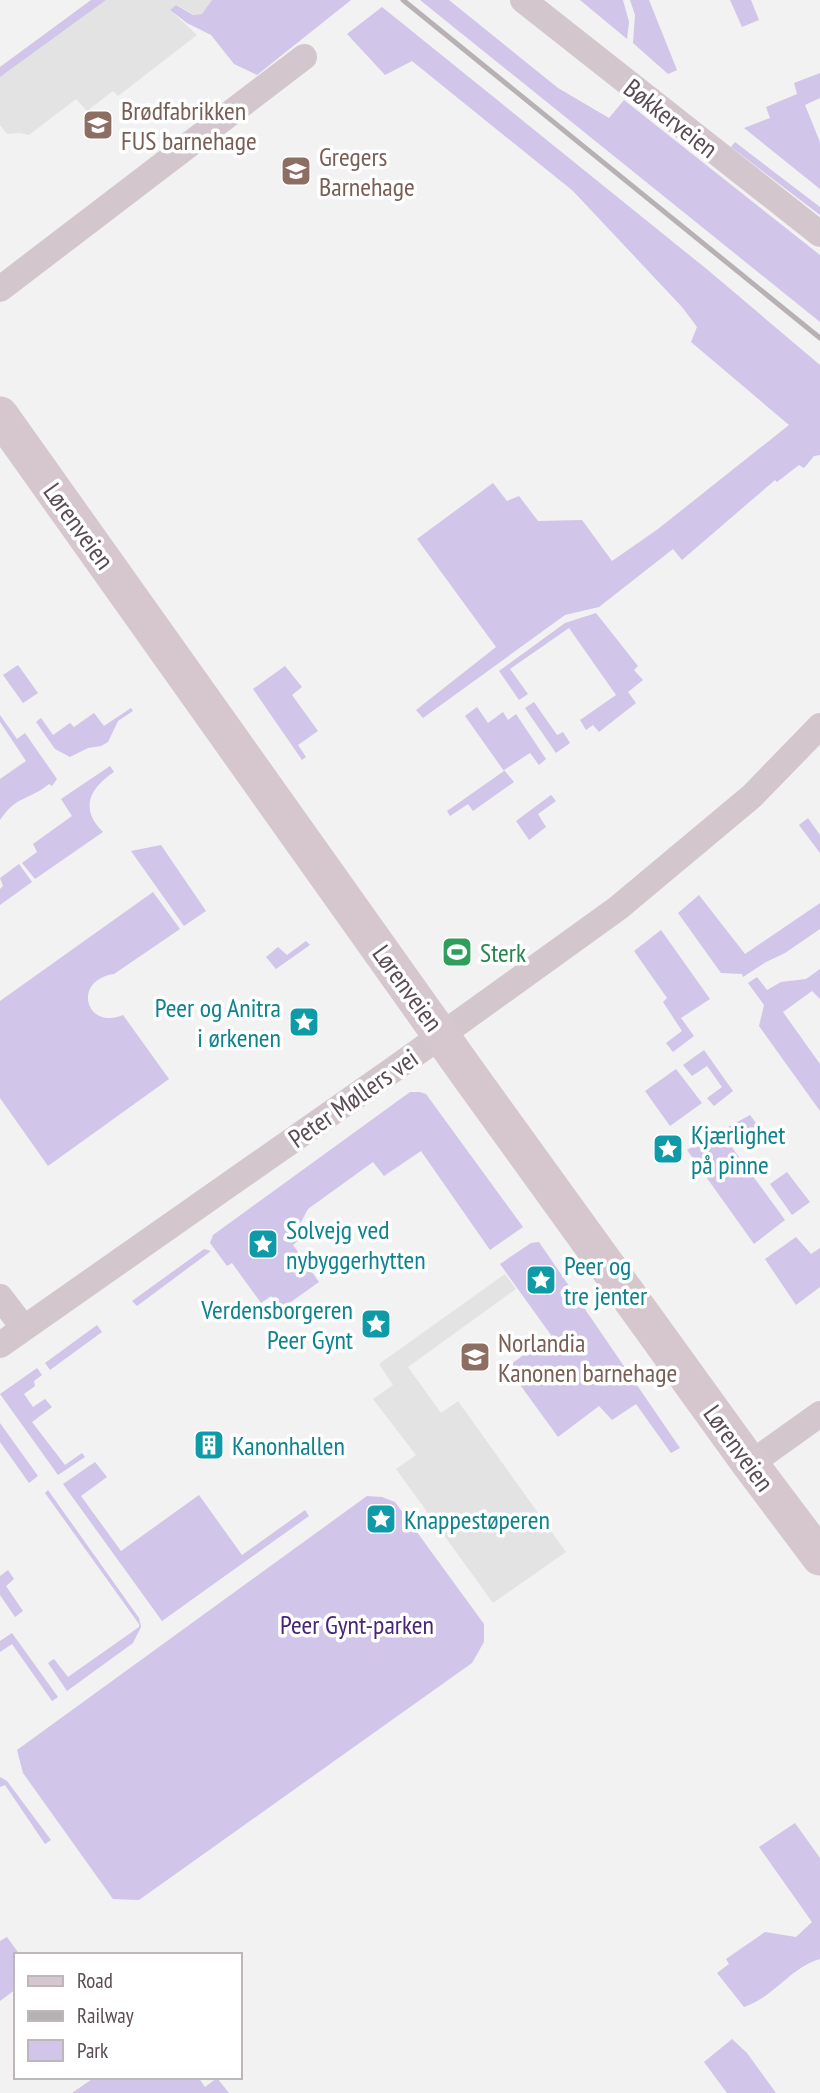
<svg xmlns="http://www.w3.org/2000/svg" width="820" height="2093" viewBox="0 0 820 2093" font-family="'PT Sans Narrow',sans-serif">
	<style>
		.education { fill: #e2e3e2 }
		.green { fill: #d1c5ea }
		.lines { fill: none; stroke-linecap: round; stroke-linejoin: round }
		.street { stroke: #d3c6cd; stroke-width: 26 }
		.secondary { stroke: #d6c6ce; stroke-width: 37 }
		.rail { stroke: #b8b1b4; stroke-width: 5 }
		.labels { text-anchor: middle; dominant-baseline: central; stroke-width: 7; stroke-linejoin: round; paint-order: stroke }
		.education-label { font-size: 26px; fill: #785e54; stroke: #fff; text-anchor: start }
		.street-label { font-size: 26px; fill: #5b4b54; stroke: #fff }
		.leisure-label { font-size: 26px; fill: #27864d; stroke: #fff; text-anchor: start }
		.culture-label { font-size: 26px; fill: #0d838f; stroke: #fff; text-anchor: start }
		.park-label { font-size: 26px; fill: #482474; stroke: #fff }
	</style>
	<rect width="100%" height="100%" fill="#f1f2f1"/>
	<g class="education">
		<polygon points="106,0 212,0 203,14 194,15 177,5 170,10 197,35 118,96 113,91 87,111 76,99 29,135 20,133 7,134 0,125 0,77"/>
		<polygon points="505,1274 516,1289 408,1367 441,1413 458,1401 566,1552 493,1603 396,1469 416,1455 373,1399 393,1385 379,1364"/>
	</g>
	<g class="green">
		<polygon points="91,0 106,0 0,77 0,67"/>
		<polygon points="212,0 351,0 257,75 234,64 211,35 187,23 170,10 176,5 193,15 202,14"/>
		<polygon points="420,0 449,0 558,88 609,118 624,100 820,255 820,322"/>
		<polygon points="580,0 623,0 629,22 627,39"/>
		<polygon points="630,0 649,0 677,70 668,74 633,43 635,15"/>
		<polygon points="730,0 751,0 759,20 742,27"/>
		<polygon points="382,7 709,271 820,365 820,455 814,456 804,468 799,465 777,482 775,480 682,560 673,549 599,607 565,615 423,718 416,710 496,647 417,539 493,483 507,501 519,496 538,521 582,520 612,561 658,529 789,425 691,342 697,327 682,307 573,191 412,61 385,75 347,34"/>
		<polygon points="820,73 820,98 805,105 820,142 820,189 744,128 770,118 766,107 797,94 794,83"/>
		<polygon points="735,142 820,207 820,215 731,147"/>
		<polygon points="596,613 638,666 634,670 643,680 628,692 636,703 599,732 593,725 586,730 580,720 616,695 569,628 510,669 528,694 519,700 499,671 565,623"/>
		<polygon points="18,665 38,693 23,703 3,675"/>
		<polygon points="285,666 302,687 292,695 318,731 298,745 306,757 302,760 253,689"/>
		<polygon points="534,702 557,735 563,732 570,743 556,753 525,708"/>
		<polygon points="477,707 488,723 503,712 508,720 516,714 546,759 539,765 530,753 504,770 514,782 473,811 468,804 450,816 447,811 504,771 465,716"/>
		<polygon points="131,708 133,711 118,721 108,742 101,746 88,748 70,757 55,749 36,722 41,718 53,735 70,723 74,727 94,713 104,726"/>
		<path d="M0,715L17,739L25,733L57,779L52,786L49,784C28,801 17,795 0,820V779L26,761L0,722Z"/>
		<path d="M110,766L114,772C90,788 79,808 103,832L35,879L22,863L37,852L33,844L72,816L61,799Z"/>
		<polygon points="551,795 556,801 538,814 546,827 529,840 516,821"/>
		<polygon points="808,818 820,835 820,853 799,825"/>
		<polygon points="161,845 206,911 184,926 131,851"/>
		<polygon points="19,864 32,882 0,905 0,889 3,886 0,878"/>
		<path d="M153,892L180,929L114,974C72,980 85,1031 123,1015L169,1079L48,1166L0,1098V1001Z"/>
		<polygon points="699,895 745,954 820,903 820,929 785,953 766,962 743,977 742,974 721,973 678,913"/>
		<polygon points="661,930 710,999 681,1018 694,1036 673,1052 666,1043 682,1031 663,1002 667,998 634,951"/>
		<polygon points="306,941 310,945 276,969 266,957 278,947 287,955"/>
		<polygon points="820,969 820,999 812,991 783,1012 820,1064 820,1111 759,1026 764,1005 748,983 757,977 767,990 781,982 806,979"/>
		<polygon points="704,1050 733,1091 714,1106 707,1098 722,1087 707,1066 692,1076 683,1065"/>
		<polygon points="676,1069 702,1103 670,1126 645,1091"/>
		<polygon points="410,1092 420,1092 426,1094 523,1227 490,1250 421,1151 384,1176 373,1162 308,1209 301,1222 299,1240 293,1245 319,1282 281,1309 271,1296 261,1303 232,1263 227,1266 210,1243 213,1235"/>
		<polygon points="750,1115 765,1135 745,1149 728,1127"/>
		<polygon points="720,1131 785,1220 754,1244 687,1150"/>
		<polygon points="787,1172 810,1202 792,1215 770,1184"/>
		<polygon points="796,1237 811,1254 820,1248 820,1287 796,1305 765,1259"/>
		<polygon points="539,1242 680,1448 671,1453 636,1404 612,1420 599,1406 558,1437 507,1367 551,1335 500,1264 531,1243"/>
		<polygon points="204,1249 211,1251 137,1306 132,1301"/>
		<polygon points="97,1325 102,1332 50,1370 45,1363"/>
		<polygon points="37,1368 42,1375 34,1381 35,1386 24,1394 33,1407 45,1399 52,1407 32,1422 65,1465 82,1453 85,1457 58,1475 0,1394"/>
		<polygon points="0,1423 38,1476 29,1483 0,1442"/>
		<polygon points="95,1462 107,1477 81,1496 121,1551 199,1495 242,1555 305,1510 309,1516 162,1621 63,1484"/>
		<polygon points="48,1490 139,1618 141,1627 133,1643 67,1691 48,1663 54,1659 68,1677 139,1627 139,1624 45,1493"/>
		<polygon points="367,1496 382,1497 395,1502 484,1624 484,1642 472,1663 139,1900 113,1899 23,1773 17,1750"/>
		<polygon points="8,1570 14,1579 6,1586 23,1611 15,1617 0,1595 0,1576"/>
		<polygon points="12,1633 58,1697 52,1701 12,1644 0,1652 0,1641"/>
		<polygon points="0,1777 7,1781 51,1840 45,1844 5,1785 0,1787"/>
		<path d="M795,1823L820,1858V1959C791,1967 773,1998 744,2007L717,1973L729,1964L726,1959L765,1932L796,1937L812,1922L759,1847Z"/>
		<polygon points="7,1937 20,1955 16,1955 16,1989 0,2001 0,1941"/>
		<polygon points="732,2039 747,2053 776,2093 727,2093 704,2062"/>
		<polygon points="95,2077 198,2077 205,2087 217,2078 229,2093 72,2093"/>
	</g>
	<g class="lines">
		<g class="street">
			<polyline points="523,0 820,234"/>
			<polyline points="0,289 304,57"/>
			<polyline points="0,1297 23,1327"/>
			<polyline points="0,1345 397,1067 618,908 752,796 820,726"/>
			<polyline points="750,1464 820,1414"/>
		</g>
		<polyline class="secondary" points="0,415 469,1075 750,1464 820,1557"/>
		<polyline class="rail" points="403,0 820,338"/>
	</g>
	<defs>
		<g id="school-square" transform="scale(1.575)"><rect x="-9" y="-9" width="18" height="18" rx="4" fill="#8d6e63" stroke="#fff"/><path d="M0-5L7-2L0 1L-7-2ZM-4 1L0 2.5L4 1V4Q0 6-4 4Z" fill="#fff"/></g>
		<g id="stadium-square" transform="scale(1.575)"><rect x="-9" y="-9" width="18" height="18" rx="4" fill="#2e9e5b" stroke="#fff"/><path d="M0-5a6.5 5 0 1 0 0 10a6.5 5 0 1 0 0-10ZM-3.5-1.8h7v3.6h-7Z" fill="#fff"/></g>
		<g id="sight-square" transform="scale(1.575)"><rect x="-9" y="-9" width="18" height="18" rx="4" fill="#0f9aa8" stroke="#fff"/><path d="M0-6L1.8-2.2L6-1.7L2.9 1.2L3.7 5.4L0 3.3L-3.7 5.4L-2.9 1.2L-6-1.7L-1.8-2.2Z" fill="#fff"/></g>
		<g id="building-square" transform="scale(1.575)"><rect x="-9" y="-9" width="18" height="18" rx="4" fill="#0f9aa8" stroke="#fff"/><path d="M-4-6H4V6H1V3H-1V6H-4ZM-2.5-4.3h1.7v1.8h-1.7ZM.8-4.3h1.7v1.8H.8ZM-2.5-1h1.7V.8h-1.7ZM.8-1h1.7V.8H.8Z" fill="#fff"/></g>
	</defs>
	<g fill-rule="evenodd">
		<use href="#school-square" x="98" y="125"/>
		<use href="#school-square" x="296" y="171"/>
		<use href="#stadium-square" x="457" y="952"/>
		<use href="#sight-square" x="304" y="1022"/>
		<use href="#sight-square" x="668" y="1149"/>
		<use href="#sight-square" x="263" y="1244"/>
		<use href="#sight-square" x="541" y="1280"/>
		<use href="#sight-square" x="376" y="1324"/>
		<use href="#school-square" x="475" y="1357"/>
		<use href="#building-square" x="209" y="1445"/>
		<use href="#sight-square" x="381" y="1519"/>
	</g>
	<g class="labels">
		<g class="education-label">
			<text x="121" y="110">Brødfabrikken<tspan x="121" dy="30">FUS barnehage</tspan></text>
			<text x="319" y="156">Gregers<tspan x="319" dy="30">Barnehage</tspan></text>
			<text x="498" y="1342">Norlandia<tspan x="498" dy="30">Kanonen barnehage</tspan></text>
		</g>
		<g class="street-label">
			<text transform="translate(671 118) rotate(38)">Bøkkerveien</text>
			<text transform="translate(79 526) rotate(54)">Lørenveien</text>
			<text transform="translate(408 988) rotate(54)">Lørenveien</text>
			<text transform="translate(353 1098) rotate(-35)">Peter Møllers vei</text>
			<text transform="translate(739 1448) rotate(54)">Lørenveien</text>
		</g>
		<g class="leisure-label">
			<text x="480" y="952">Sterk</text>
		</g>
		<g class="culture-label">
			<text x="281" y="1007" text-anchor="end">Peer og Anitra<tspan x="281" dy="30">i ørkenen</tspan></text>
			<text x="691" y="1134">Kjærlighet<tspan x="691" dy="30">på pinne</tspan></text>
			<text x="286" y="1229">Solvejg ved<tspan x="286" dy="30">nybyggerhytten</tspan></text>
			<text x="564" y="1265">Peer og<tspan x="564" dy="30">tre jenter</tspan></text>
			<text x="353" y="1309" text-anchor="end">Verdensborgeren<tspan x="353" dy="30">Peer Gynt</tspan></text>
			<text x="232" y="1445">Kanonhallen</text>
			<text x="404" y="1519">Knappestøperen</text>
		</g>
		<g class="park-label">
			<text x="357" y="1624">Peer Gynt-parken</text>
		</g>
	</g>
	<rect x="14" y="1953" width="228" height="126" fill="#ffffff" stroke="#bdb7bb" stroke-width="2"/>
	<rect x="28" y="1976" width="35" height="10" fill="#d6c6ce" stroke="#bdb7bb" stroke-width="2"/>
	<text x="77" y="1988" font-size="21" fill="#5b4b54">Road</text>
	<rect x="28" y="2011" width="35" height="10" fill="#b8b1b4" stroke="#bdb7bb" stroke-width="2"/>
	<text x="77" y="2023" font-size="21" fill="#5b4b54">Railway</text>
	<rect x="28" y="2040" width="35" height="21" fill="#d1c5ea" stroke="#bdb7bb" stroke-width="2"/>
	<text x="77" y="2058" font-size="21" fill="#5b4b54">Park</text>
</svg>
